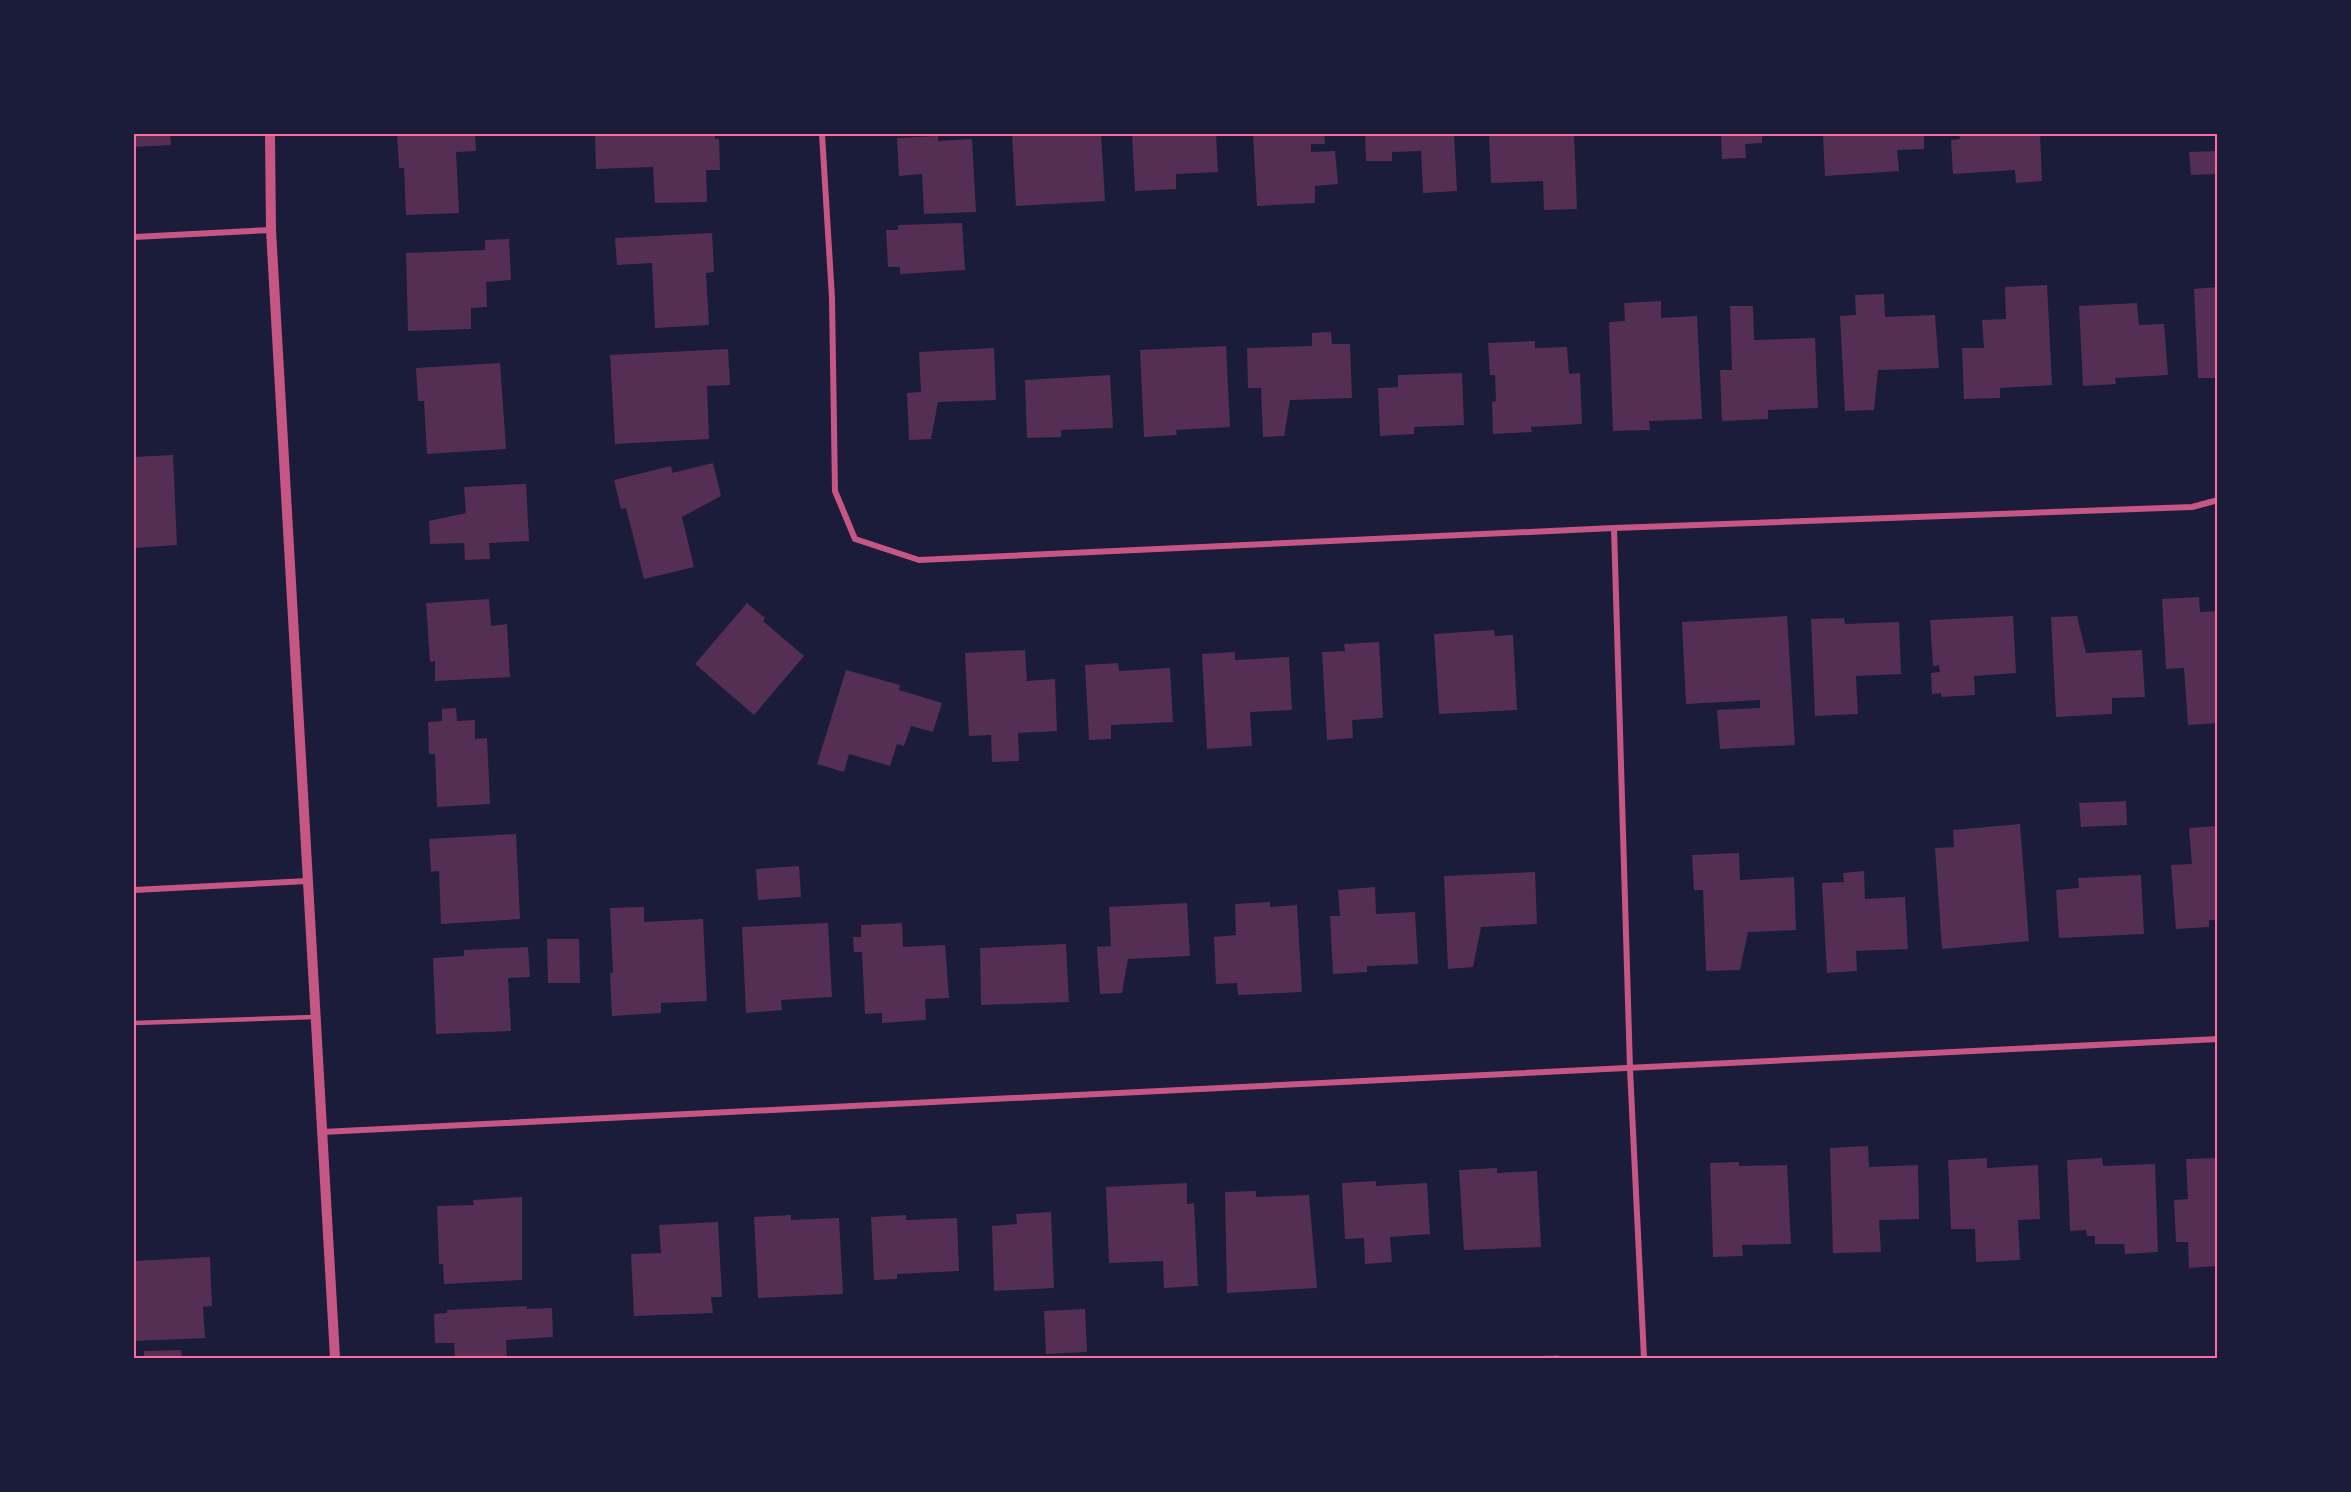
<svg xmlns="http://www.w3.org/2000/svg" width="2351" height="1492" viewBox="0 0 2351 1492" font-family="'Fira Sans Condensed',sans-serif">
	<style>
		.building { fill: #542f53 }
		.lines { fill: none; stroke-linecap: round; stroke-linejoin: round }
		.service { stroke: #c65784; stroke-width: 4.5 }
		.minor { stroke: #c65784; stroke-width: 6 }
		.tertiary { stroke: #c65784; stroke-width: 10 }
		.neatline { fill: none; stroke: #ff6b9d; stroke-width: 2 }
	</style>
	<rect width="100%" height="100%" fill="#1b1b3a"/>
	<g class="building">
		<polygon points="134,134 170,134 171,145 134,147"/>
		<polygon points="397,134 475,134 476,151 456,152 459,213 406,215 404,168 399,168"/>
		<polygon points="595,134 715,134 715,139 719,139 720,170 706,170 707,202 655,203 653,167 596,169"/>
		<polygon points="1012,134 1101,134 1105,201 1016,206"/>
		<polygon points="1132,134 1216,134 1218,172 1176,174 1176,189 1135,191"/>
		<polygon points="1253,134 1324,134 1325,144 1311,144 1311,152 1335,151 1338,184 1315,186 1315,203 1257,206"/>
		<polygon points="1365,134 1454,134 1457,191 1423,193 1421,151 1392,152 1392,161 1366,161"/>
		<polygon points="1489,134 1574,134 1577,209 1544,210 1543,181 1491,183"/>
		<polygon points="1721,134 1762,134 1762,143 1745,144 1746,158 1722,159"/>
		<polygon points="1823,134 1924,134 1924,149 1897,150 1899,171 1825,176"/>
		<polygon points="1959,134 2040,134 2042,181 2016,183 2015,170 1953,174 1951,140 1960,139"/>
		<polygon points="938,136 938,141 972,139 976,212 924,214 922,174 899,176 897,138"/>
		<polygon points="2218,151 2218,174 2191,175 2189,152"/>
		<polygon points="962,223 965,270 900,274 900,267 888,267 886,230 898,230 898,225"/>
		<polygon points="712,233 714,272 706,273 709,325 655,328 652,263 617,265 615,238"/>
		<polygon points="509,239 511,280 486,282 487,307 471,308 471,329 408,331 406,253 485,250 485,240"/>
		<polygon points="2047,285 2052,385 2000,388 2000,398 1964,399 1962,348 1984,348 1982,320 2006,319 2005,287"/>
		<polygon points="2218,287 2218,378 2198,378 2194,289"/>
		<polygon points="1884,294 1885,317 1935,315 1939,368 1878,370 1874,410 1845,411 1840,316 1856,315 1855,295"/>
		<polygon points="1661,301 1661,318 1697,316 1702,419 1649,421 1650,430 1613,431 1609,322 1625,321 1624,303"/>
		<polygon points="2137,303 2139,325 2164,324 2168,375 2115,378 2116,384 2083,386 2079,306"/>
		<polygon points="1730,306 1753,306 1754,340 1815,338 1818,408 1768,410 1768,419 1722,421 1720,370 1732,370"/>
		<polygon points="1331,332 1332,344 1350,344 1352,398 1290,400 1284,436 1263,437 1261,388 1248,388 1247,348 1312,346 1312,333"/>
		<polygon points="1535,341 1535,348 1567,347 1569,374 1580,373 1582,424 1531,427 1532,432 1493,434 1492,402 1496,401 1495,375 1490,375 1488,343"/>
		<polygon points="1226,346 1230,427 1176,430 1177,435 1144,437 1140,350"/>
		<polygon points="994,348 996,400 938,402 931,439 909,440 907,393 921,392 919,352"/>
		<polygon points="728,349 730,385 707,386 709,439 615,444 610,355"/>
		<polygon points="500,363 506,449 427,454 424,401 418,401 416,368"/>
		<polygon points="1462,373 1464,425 1414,427 1414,434 1380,436 1378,388 1398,387 1398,375"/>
		<polygon points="1110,375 1113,428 1061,430 1061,437 1027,438 1025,380"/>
		<polygon points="173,455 177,545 134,548 134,457"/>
		<polygon points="713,463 721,496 682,517 694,567 644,579 626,508 621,509 614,480 671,466 672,473"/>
		<polygon points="526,484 529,541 489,543 490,559 465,560 464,543 430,544 429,521 466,513 464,487"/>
		<polygon points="2199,597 2200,612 2218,611 2218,723 2188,725 2184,668 2166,669 2162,599"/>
		<polygon points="489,599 491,626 507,624 510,677 435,681 435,661 430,662 426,603"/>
		<polygon points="747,603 765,618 763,621 804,656 754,715 695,664"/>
		<polygon points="1787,616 1795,745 1720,749 1717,710 1760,708 1760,700 1686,704 1682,622"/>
		<polygon points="2013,616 2016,673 1974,676 1975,695 1941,697 1941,693 1932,694 1931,673 1940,672 1939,665 1933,666 1930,620"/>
		<polygon points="2077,616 2086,653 2142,650 2145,697 2112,698 2112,714 2056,717 2051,617"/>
		<polygon points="1844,618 1845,624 1899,622 1901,674 1856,676 1858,714 1815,716 1811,619"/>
		<polygon points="1494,630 1495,636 1513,635 1517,710 1439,714 1434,634"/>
		<polygon points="1379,642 1383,718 1352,720 1353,738 1327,740 1322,652 1345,651 1344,644"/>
		<polygon points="1025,650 1027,681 1055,679 1057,731 1018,733 1019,761 992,762 991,735 969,736 965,653"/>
		<polygon points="1235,652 1235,660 1289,657 1292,710 1250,712 1252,746 1207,749 1202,654"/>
		<polygon points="1118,663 1119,671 1170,668 1173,722 1111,725 1111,739 1089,740 1085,665"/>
		<polygon points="846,670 900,685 899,690 942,703 933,732 911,726 904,746 897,744 890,766 849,754 844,772 817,764"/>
		<polygon points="456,708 457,721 475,720 475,739 487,738 490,804 437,807 435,754 429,754 428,722 442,721 442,709"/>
		<polygon points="2126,801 2127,825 2081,827 2079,803"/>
		<polygon points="2020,824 2029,941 1942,949 1935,848 1954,847 1953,830"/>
		<polygon points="2218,826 2218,920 2209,920 2209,927 2176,929 2171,865 2192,864 2189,828"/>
		<polygon points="516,834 520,919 441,924 439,871 431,872 429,839"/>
		<polygon points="1739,853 1740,880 1794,877 1796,930 1748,932 1740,970 1706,971 1703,890 1694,890 1692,855"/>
		<polygon points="799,866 801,897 758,900 756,869"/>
		<polygon points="1864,871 1865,899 1905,897 1908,949 1856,951 1857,971 1827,973 1822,883 1844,882 1843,873"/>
		<polygon points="1535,872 1537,924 1481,927 1473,967 1448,969 1444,876"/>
		<polygon points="2141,875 2144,934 2059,938 2056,890 2079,888 2078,878"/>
		<polygon points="1375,887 1376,914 1415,912 1418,964 1367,966 1367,972 1333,974 1330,916 1340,916 1338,890"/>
		<polygon points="1270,902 1270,907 1297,905 1302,992 1238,995 1237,983 1216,984 1214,937 1236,935 1235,904"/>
		<polygon points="1187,903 1190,956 1128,959 1122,993 1100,994 1097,947 1111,946 1109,907"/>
		<polygon points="644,907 644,922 703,919 707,1001 661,1003 661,1013 612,1016 610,973 613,973 610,908"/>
		<polygon points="828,923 832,997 781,1000 782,1010 746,1013 742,927"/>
		<polygon points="902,923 903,947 945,945 949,998 925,999 926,1020 882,1023 882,1013 865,1014 862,952 854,952 853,937 861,937 861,925"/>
		<polygon points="547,939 579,939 580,983 548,983"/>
		<polygon points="1066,944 1069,1002 981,1005 980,948"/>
		<polygon points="528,947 530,977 508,978 511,1031 436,1034 433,958 464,956 464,950"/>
		<polygon points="1868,1146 1869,1167 1918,1165 1919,1219 1879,1220 1881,1252 1833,1253 1830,1148"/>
		<polygon points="1987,1158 1987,1168 2038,1165 2040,1219 2018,1220 2020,1260 1976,1262 1975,1229 1951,1229 1948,1160"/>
		<polygon points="2102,1158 2103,1166 2155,1164 2158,1252 2125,1254 2124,1244 2095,1244 2095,1236 2087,1236 2086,1230 2070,1231 2067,1160"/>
		<polygon points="2218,1158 2218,1266 2189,1268 2188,1242 2176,1242 2174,1200 2188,1199 2186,1159"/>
		<polygon points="1739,1162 1739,1166 1787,1165 1791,1244 1742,1245 1743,1256 1713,1257 1710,1163"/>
		<polygon points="1497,1168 1497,1173 1537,1171 1541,1247 1464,1250 1459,1170"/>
		<polygon points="1376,1181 1376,1186 1427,1183 1430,1234 1390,1237 1392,1262 1365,1264 1364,1238 1345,1239 1342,1183"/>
		<polygon points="1187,1183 1187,1204 1194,1203 1198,1286 1164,1288 1163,1261 1109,1263 1106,1187"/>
		<polygon points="1256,1191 1256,1197 1309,1195 1317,1288 1227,1293 1225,1192"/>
		<polygon points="522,1197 522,1280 444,1284 443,1264 439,1264 437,1206 474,1205 473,1200"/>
		<polygon points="1051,1212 1054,1288 994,1291 992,1226 1017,1224 1016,1214"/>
		<polygon points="791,1215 791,1220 839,1218 843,1294 758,1298 754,1217"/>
		<polygon points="906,1215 906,1220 957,1218 959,1271 897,1274 897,1279 874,1280 871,1217"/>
		<polygon points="718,1222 722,1297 711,1297 713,1313 634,1316 631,1254 661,1253 659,1225"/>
		<polygon points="210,1257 212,1306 203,1307 205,1338 134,1341 134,1261"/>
		<polygon points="527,1306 527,1309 552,1308 553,1337 506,1340 507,1358 455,1358 454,1343 435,1343 434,1314 447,1313 447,1310"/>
		<polygon points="1085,1309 1087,1352 1046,1354 1044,1311"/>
		<polygon points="181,1350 182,1358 144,1358 144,1351"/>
		<polygon points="1559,1355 1559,1358 1517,1358 1517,1357"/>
	</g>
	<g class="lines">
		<polyline class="service" points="134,1023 314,1017"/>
		<g class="minor">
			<polyline points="822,134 832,298 835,491 855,539 919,560 1614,528 2192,507 2218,500"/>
			<polyline points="134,237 271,230"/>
			<polyline points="1614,528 1630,1069 1644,1358"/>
			<polyline points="134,890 307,881"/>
			<polyline points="322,1132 2218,1039"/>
		</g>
		<polyline class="tertiary" points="270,134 271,230 335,1358"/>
	</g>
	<rect width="2351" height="1492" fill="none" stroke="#1b1b3a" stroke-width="270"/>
	<rect x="135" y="135" width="2081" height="1222" class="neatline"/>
</svg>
